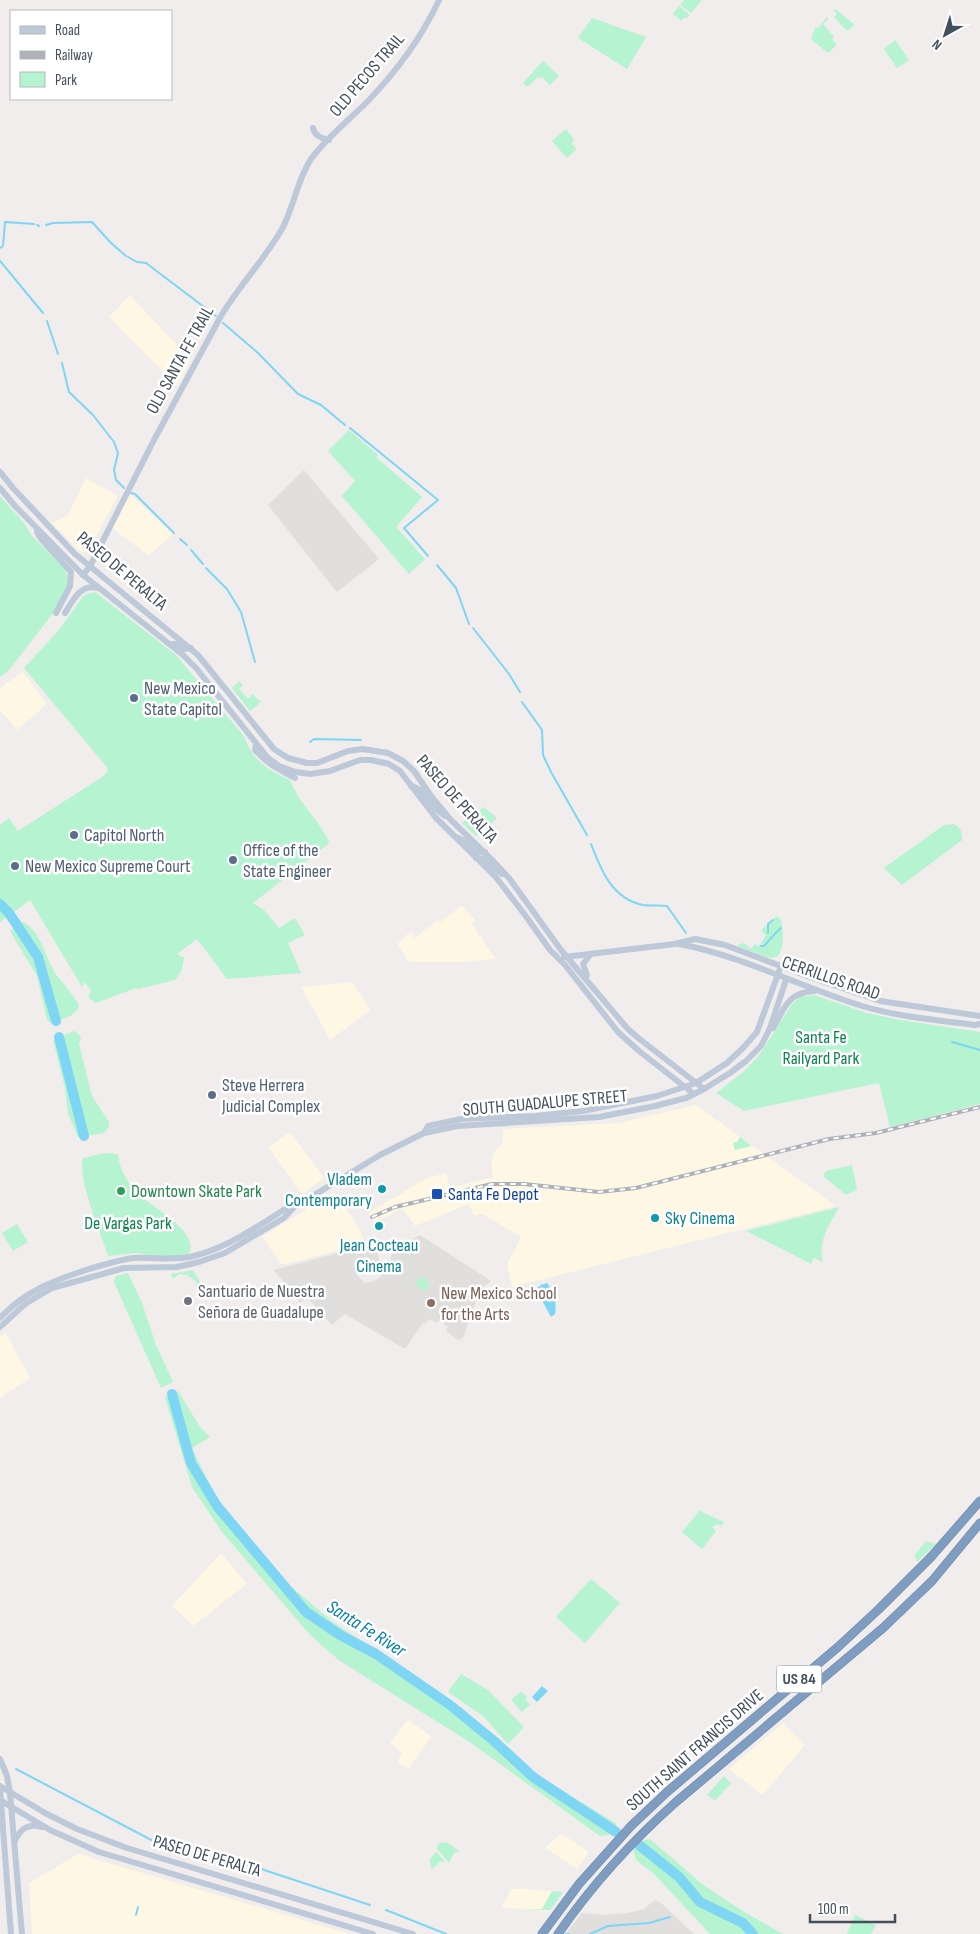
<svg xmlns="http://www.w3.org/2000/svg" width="980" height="1934" viewBox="0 0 980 1934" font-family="'Sofia Sans Condensed',sans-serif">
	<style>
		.commercial { fill: #fdf7e3 }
		.education { fill: #e1dede }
		.green { fill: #b6f3d1 }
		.water { fill: #7fd5f4 }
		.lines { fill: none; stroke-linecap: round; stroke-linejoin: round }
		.stream { stroke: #7fd5f4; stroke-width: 2 }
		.river { stroke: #7fd5f4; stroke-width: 10 }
		.highway-casing { stroke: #6b86ad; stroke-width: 9 }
		.secondary { stroke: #bdc9d8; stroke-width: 6 }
		.highway { stroke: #7f9cc1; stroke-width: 8 }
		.rail-casing { stroke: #aeb1b8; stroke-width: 4 }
		.rail { stroke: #fff; stroke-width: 2; stroke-dasharray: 5.5; stroke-linecap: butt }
		.service-dot { fill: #5c6f8a; stroke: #fff; stroke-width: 2 }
		.culture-dot { fill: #0f9aa8; stroke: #fff; stroke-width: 2 }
		.leisure-dot { fill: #2e9e5b; stroke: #fff; stroke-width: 2 }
		.transit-dot { fill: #1a4fb4; stroke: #fff; stroke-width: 2 }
		.worship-dot { fill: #6b7280; stroke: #fff; stroke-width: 2 }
		.education-dot { fill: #8d6e63; stroke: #fff; stroke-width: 2 }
		.labels { text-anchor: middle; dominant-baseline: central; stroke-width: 5; stroke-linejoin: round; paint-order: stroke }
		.shield { fill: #fff; stroke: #7b848d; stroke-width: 1 }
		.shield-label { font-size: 16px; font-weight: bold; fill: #434f5c }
		.street-label { font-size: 18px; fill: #434f5c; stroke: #fff }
		.service-label { font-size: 18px; fill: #4e5e75; stroke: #fff; text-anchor: start }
		.park-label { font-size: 18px; fill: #0e834f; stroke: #fff }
		.culture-label { font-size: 18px; fill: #0d838f; stroke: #fff; text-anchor: end }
		.leisure-label { font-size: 18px; fill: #27864d; stroke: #fff; text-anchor: start }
		.transit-label { font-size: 18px; fill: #164399; stroke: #fff; text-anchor: start }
		.worship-label { font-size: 18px; fill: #5b616d; stroke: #fff; text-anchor: start }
		.education-label { font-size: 18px; fill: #785e54; stroke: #fff; text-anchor: start }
		.water-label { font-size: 19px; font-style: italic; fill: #017daa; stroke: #fff }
	</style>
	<rect width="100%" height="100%" fill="#f0edec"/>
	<g class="commercial">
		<polygon points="130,295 191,360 177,386 109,317"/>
		<polygon points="86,478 118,496 88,551 82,553 52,523 67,516"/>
		<polygon points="130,494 173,534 149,556 112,528"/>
		<polygon points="23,672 47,704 17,730 0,710 0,688"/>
		<polygon points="462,905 475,920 472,924 496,959 462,962 409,962 397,944 411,931 415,938 438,919 440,922"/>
		<polygon points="352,982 371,1010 330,1040 301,987"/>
		<polygon points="696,1105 836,1206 512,1287 507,1264 521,1237 483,1214 474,1216 469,1204 415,1226 402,1208 375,1223 368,1213 392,1198 393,1199 424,1179 446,1173 450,1188 493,1177 491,1165 493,1154 503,1142 503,1129 618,1123"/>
		<polygon points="290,1132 324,1178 302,1194 268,1147"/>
		<polygon points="334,1192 361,1231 364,1244 282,1265 262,1237"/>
		<polygon points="5,1332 30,1378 0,1398 0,1338"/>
		<polygon points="221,1553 247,1584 193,1626 172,1606"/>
		<polygon points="408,1720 432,1736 408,1769 397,1762 402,1753 390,1743"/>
		<polygon points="783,1723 805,1745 763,1795 729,1769"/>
		<polygon points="561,1833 589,1852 577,1869 545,1848"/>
		<polygon points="78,1854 350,1934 32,1934 29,1883"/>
		<polygon points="511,1889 526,1889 560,1892 546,1911 503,1908 502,1906"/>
	</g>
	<g class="education">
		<polygon points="304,470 379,559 337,592 268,505"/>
		<polygon points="420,1235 491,1281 474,1294 475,1296 473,1299 476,1302 463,1338 458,1340 446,1331 448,1327 439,1320 436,1323 430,1319 425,1324 423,1323 405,1349 345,1314 332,1325 307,1297 300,1303 274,1270 371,1244 378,1254 379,1261 374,1268 356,1274 365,1283 372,1282 379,1278 389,1266 393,1249"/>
		<polygon points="655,1900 660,1902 694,1934 565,1934 582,1913 603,1915 628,1913 644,1909"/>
	</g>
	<g class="green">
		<polygon points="684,0 700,0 701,1 691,13 680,5"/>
		<polygon points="679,6 690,15 686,19 684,17 681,21 673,14"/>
		<polygon points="835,9 855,25 847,31 834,17 837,14 834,11"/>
		<polygon points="827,17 829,19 823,24 834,37 832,39 837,45 828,53 811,39 815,28 819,27"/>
		<polygon points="592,18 646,37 627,69 578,38"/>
		<polygon points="895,40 909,60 897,68 884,49"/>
		<polygon points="543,61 559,76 550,85 542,77 540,78 538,77 527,87 523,83"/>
		<polygon points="566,129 574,140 572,144 577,149 567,158 552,141"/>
		<polygon points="349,430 378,455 376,457 422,497 396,527 425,559 409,574 342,496 355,481 328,451"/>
		<polygon points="0,496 24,523 32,536 65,569 68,578 67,589 53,613 9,670 0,677"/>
		<path d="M95,592L176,655L243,735C246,740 247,744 250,749C258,765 275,773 290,780C298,802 318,819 329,841L328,844L253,903L264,910L279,928L295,918L305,935L288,943L301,973L227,979L197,939L177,954L184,958L182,970L175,980L138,989L136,988L96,1003L88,997L91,991L85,982L82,987L30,900L0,922V825L9,818L18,831L102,777L108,771L106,766L24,668L59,630L84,595Z"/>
		<polygon points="239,681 243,685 239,689 248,699 253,694 259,701 262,701 250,711 232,688"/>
		<polygon points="484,807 497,818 476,836 462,823"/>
		<path d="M954,824C961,827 962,833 962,840L902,885L884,868L944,825Z"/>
		<path d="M777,916L781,920C783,931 785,946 778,956L772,958L767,957L739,947L737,945L744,943L751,949L755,944L759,946L766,935L761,931V930Z"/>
		<path d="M23,922C42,931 46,962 58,977C65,985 73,995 79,1005C77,1017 61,1019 51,1023L47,1020L37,976L10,931Z"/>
		<polygon points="814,995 867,1013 900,1020 980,1032 980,1104 890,1127 879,1083 744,1111 716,1093 742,1073 758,1057 792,1004 800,997"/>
		<polygon points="74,1031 77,1033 81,1038 79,1044 92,1096 109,1122 109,1127 104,1133 78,1137 68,1113 65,1088 53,1040"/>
		<polygon points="740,1137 752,1146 735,1150 733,1143 737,1142"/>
		<path d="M104,1153L118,1154C119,1158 119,1161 120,1165C122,1171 127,1180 131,1186C142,1203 202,1230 189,1254L163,1257L136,1253L108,1256C101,1234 77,1178 83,1158Z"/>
		<polygon points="852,1165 857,1190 846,1195 823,1176 826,1171"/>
		<path d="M839,1207C830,1224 817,1242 823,1262L814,1258L811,1264L746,1231Z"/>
		<polygon points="17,1224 28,1242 13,1251 2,1233"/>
		<polygon points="193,1270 201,1284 197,1286 196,1281 187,1275 179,1274 173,1279 171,1274"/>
		<polygon points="128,1273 142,1303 156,1345 173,1382 161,1388 114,1282 116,1276"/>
		<polygon points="421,1276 430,1284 423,1292 415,1283"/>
		<polygon points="178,1391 200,1427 210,1437 192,1448 217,1499 287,1583 333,1622 462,1708 524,1767 617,1824 609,1835 600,1836 468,1741 340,1661 311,1636 222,1532 192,1487 165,1397"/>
		<polygon points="698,1510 724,1522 721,1526 718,1524 712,1527 716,1531 702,1549 682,1532 697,1514"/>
		<polygon points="926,1541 936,1544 917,1562 915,1555"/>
		<polygon points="591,1579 620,1603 585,1643 556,1617"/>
		<polygon points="461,1674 488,1690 524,1727 508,1744 483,1716 448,1692"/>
		<polygon points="521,1691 527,1697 525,1699 530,1705 522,1712 511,1700"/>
		<polygon points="724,1776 731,1783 715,1801 707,1795"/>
		<polygon points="650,1839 702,1884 741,1910 783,1934 710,1934 654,1874 636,1860 633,1850 644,1840"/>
		<polygon points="441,1842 448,1843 459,1851 454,1853 449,1863 437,1849 437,1846"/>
		<polygon points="436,1852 445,1861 440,1862 431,1870 430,1859"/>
		<polygon points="552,1891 563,1892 550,1910 527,1910 542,1909"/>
		<polygon points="855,1915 876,1925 871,1934 847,1934"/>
	</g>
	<g class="water">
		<path d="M547,1283C554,1292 557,1302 555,1314L551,1317L536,1289L541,1285Z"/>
		<polygon points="542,1686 548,1691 537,1702 532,1697"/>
	</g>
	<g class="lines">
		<g class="stream">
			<polyline points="37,225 39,226"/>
			<polyline points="46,225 53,223 92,222 111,243 126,256"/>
			<polyline points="0,248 3,246 5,222 34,224"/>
			<polyline points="128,257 137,262 146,263 216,316"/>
			<polyline points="0,261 43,313"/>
			<polyline points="47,321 58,354"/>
			<polyline points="223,323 258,353 298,394 321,405 345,425"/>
			<polyline points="62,363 69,392 93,415 114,442 118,453 114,470 116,480 124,488"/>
			<polyline points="350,428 438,500 404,528 428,556"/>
			<polyline points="131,493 135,494 174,533"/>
			<polyline points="180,539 187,545"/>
			<polyline points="191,550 203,564"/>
			<polyline points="437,565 456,588 469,624"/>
			<polyline points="206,568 227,589 241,612 255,662"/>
			<polyline points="473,628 509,674 520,692"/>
			<polyline points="522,702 542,730 543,755 551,772 587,835"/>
			<polyline points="310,742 314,739 361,740"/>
			<path d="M591,844C601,870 612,899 643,905C651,906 659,905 667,906L686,933"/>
			<polyline points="768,933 768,924 773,920"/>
			<polyline points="773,936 781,928"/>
			<polyline points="761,946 764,946 772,937"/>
			<polyline points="952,1042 980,1050"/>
			<polyline points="16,1769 159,1844 252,1866 370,1905"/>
			<polyline points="386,1910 446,1934"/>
			<polyline points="136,1915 138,1907"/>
			<polyline points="566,1934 569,1934"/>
			<polyline points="590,1934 608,1926 649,1923 670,1917"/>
		</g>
		<g class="river">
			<polyline points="0,904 9,913 38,957 56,1021"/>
			<polyline points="59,1037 84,1136"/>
			<polyline points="172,1394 191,1463 217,1506 306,1612 340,1635 376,1654 450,1705 494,1741 533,1777 616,1832"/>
			<polyline points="639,1845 679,1877 700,1902 743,1923 753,1934"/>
		</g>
		<g class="highway-casing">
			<g id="highway">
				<polyline points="542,1934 579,1884 631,1826 667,1792 838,1647 879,1609 931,1557 980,1501"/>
				<path d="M558,1934C592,1885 632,1841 676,1802L883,1628L932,1581L980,1523"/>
			</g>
		</g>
		<g class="secondary">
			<path d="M313,128C315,136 321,138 329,140"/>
			<polyline points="0,472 13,488 75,554 198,655 274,749 288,758 307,763 317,763 348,751 363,749 388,753 403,761 414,771 431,796 450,819 494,862 509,878 561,950 627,1028 637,1037 704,1089"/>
			<polyline points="0,488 15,506 83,575 183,655 196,668 268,758 279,766 296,772 310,774 330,771 360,760 371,760 389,764 400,771 436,818 495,876 525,915 550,950 565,965 618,1032 639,1051 694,1094"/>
			<polyline points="37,532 41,539 71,572 70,586 56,613"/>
			<path d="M83,575L90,566L154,440L221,316C239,286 264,260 282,229C294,207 297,180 311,159C326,138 349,120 367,102C397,71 421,39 439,0"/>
			<path d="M65,613C73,601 80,583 98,588"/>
			<polyline points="172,644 177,644 184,649 191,648"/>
			<path d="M256,744L255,750C270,766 277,768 295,778"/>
			<path d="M411,786C427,790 430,807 445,816"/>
			<polyline points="456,837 464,841 475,852 485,852"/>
			<polyline points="476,858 485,859 502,874"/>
			<path d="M679,944C743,956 800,987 862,1006C899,1017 937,1020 975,1025L980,1024"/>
			<polyline points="564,957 675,944 695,939 725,945 810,977 880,1001 980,1016"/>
			<polyline points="587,975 583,964 591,954"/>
			<path d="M773,1028C785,1008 787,993 814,991"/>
			<polyline points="424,1133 428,1126 461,1119 535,1116 583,1111 657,1096 696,1083 727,1063 743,1048 757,1032 781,966"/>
			<path d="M0,1318C25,1291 55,1280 89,1269C104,1265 118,1260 133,1258C154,1257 174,1261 194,1256C226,1248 257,1227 285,1209L293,1208"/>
			<polyline points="0,1327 25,1304 52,1288 124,1268 177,1267 199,1262 225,1253 284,1218 293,1208 380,1155 424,1133 458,1126 599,1117 655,1106 686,1098 704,1089 730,1073 746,1061 761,1046 770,1028 786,980"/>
			<polyline points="0,1759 7,1776 10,1793 22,1934"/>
			<polyline points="0,1786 45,1813 77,1829 127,1848 413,1934"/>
			<polyline points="0,1789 11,1934"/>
			<polyline points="0,1800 50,1830 99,1852 373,1934"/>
			<path d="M15,1841C20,1829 28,1823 42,1827"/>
		</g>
		<use href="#highway" class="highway"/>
		<g class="rail-casing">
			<polyline id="rail" points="372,1217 395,1207 492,1184 524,1184 599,1192 636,1188 829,1139 876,1133 980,1107"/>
		</g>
		<use href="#rail" class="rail"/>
	</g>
	<g class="service-dot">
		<circle cx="134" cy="698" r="5"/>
		<circle cx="74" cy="835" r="5"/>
		<circle cx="233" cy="860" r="5"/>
		<circle cx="15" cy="866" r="5"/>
		<circle cx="212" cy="1095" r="5"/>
	</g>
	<g class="culture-dot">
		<circle cx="382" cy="1189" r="5"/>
		<circle cx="655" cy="1218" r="5"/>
		<circle cx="379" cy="1226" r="5"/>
	</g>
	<circle class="leisure-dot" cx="121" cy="1191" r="5"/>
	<rect class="transit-dot" x="431" y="1188" width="12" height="12" rx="2.5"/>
	<circle class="worship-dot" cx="188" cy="1301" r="5"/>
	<circle class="education-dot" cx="431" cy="1303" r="5"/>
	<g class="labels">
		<rect class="shield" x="776.5" y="1665.5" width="45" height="27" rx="4"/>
		<g class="shield-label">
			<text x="799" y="1679">US 84</text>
		</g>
		<g class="street-label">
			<text transform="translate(367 75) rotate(-49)">OLD PECOS TRAIL</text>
			<text transform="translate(180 360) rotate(-61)">OLD SANTA FE TRAIL</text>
			<text transform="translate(122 571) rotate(40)">PASEO DE PERALTA</text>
			<text transform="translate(457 799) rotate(48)">PASEO DE PERALTA</text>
			<text transform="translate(831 978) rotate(19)">CERRILLOS ROAD</text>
			<text transform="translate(545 1103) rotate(-5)">SOUTH GUADALUPE STREET</text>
			<text transform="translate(695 1750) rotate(-41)">SOUTH SAINT FRANCIS DRIVE</text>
			<text transform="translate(207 1856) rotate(16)">PASEO DE PERALTA</text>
		</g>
		<g class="service-label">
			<text x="144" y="688">New Mexico<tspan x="144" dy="21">State Capitol</tspan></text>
			<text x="84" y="835">Capitol North</text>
			<text x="243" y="850">Office of the<tspan x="243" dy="21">State Engineer</tspan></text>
			<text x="25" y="866">New Mexico Supreme Court</text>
			<text x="222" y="1085">Steve Herrera<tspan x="222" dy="21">Judicial Complex</tspan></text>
		</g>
		<g class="park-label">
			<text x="821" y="1037">Santa Fe<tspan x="821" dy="21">Railyard Park</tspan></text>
			<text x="128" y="1223">De Vargas Park</text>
		</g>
		<g class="culture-label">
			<text x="372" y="1179">Vladem<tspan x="372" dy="21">Contemporary</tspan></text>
			<text x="665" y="1218" text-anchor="start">Sky Cinema</text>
			<text x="379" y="1245" text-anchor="middle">Jean Cocteau<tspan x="379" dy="21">Cinema</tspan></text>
		</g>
		<g class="leisure-label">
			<text x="131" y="1191">Downtown Skate Park</text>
		</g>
		<g class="transit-label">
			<text x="448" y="1194">Santa Fe Depot</text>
		</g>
		<g class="worship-label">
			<text x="198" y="1291">Santuario de Nuestra<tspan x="198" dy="21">Señora de Guadalupe</tspan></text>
		</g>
		<g class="education-label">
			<text x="441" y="1293">New Mexico School<tspan x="441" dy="21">for the Arts</tspan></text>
		</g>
		<g class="water-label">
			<text transform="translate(366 1629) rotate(32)">Santa Fe River</text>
		</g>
	</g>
	<rect x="10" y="10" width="162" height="90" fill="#ffffff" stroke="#b4b9be"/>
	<rect x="20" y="26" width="25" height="8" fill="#bdc9d8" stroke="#b4b9be"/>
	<text x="55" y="35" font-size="15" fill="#434f5c">Road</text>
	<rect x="20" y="51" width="25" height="8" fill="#aeb1b8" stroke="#b4b9be"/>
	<text x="55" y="60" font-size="15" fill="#434f5c">Railway</text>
	<rect x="20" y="72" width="25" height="15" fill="#b6f3d1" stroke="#b4b9be"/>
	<text x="55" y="85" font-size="15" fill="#434f5c">Park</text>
	<g transform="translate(945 35) rotate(219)" stroke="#ffffff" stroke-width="4" paint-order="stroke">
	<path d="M0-4L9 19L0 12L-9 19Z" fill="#434f5c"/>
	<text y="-8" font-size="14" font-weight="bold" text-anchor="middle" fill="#434f5c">N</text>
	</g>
	<path d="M810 1914v8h85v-8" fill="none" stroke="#434f5c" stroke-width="2.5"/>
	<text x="818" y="1914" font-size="15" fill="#434f5c" stroke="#ffffff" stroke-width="4" paint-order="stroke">100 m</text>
</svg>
